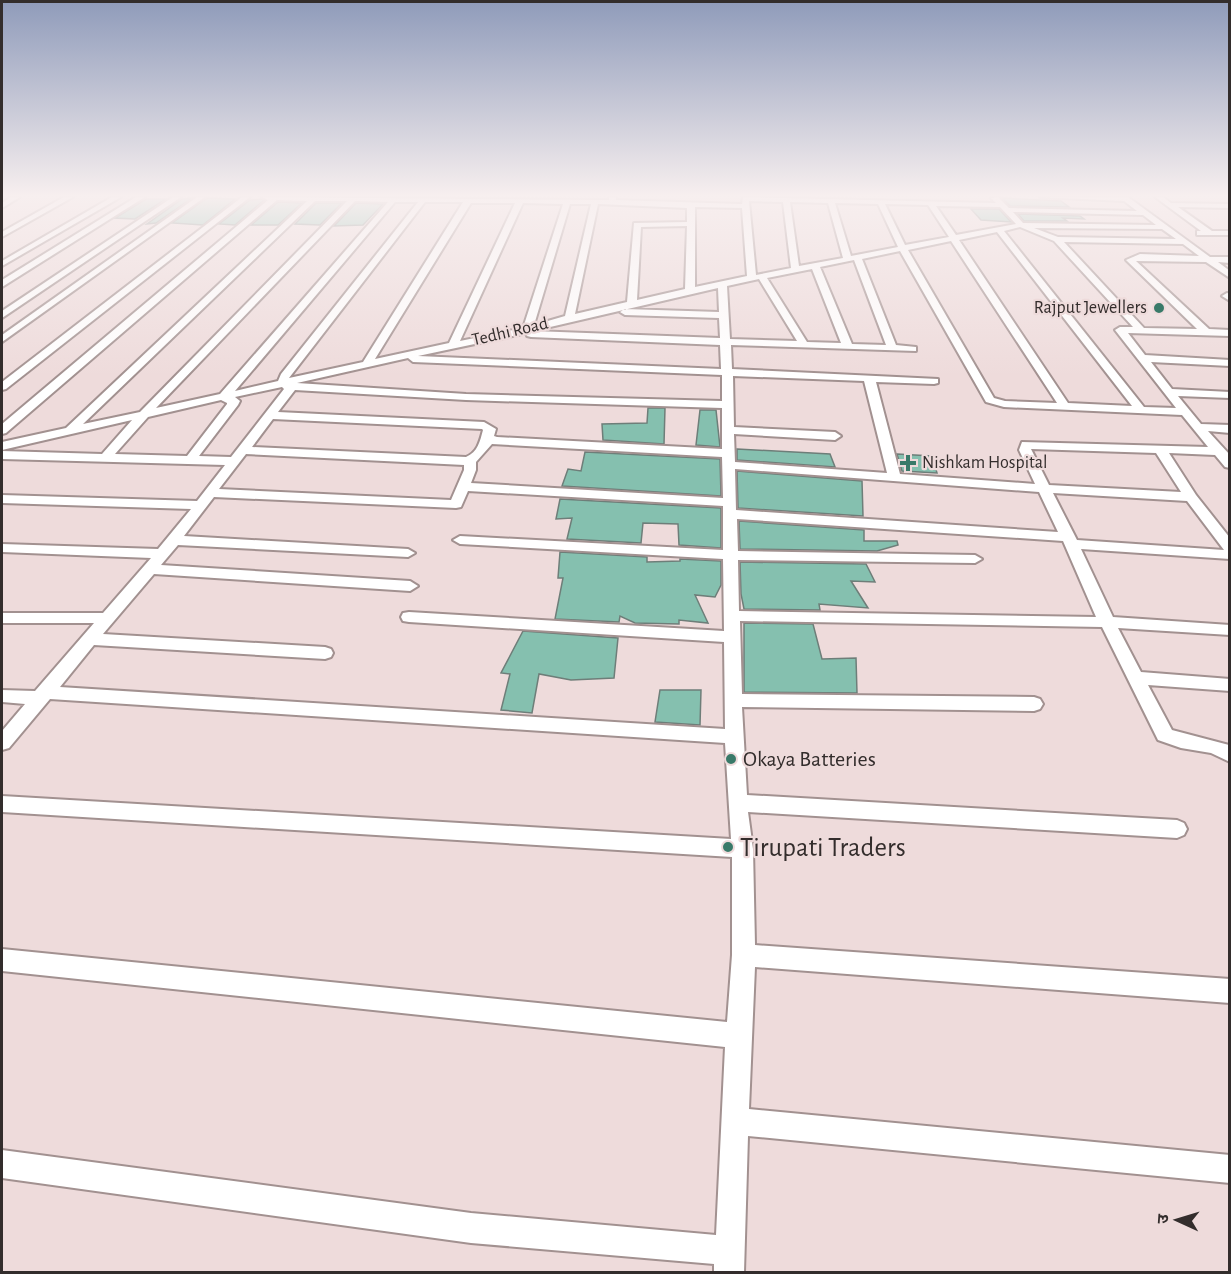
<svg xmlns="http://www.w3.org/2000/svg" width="1231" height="1274" viewBox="0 0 1231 1274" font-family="'Alegreya Sans','Noto Sans Devanagari',sans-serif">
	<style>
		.building { fill: #85c0af; stroke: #6e7e79; stroke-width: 1.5 }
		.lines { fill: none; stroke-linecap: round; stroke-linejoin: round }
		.minor-casing { stroke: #a29190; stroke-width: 4 }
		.minor { fill: #fff; fill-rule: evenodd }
		.poi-dot { fill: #397a69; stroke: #eedbdb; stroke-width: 2 }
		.labels { text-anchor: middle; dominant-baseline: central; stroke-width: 4.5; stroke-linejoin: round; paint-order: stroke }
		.far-poi-label { font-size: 18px; fill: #332d2c; stroke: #eedbdb; text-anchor: end }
		.far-street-label { font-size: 18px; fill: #332d2c; stroke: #eedbdb }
		.poi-label { font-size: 22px; fill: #332d2c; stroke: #eedbdb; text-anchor: start }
		.near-poi-label { font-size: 27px; fill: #332d2c; stroke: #eedbdb; text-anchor: start }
	</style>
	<rect width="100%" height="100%" fill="#eedbdb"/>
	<g class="building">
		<polygon points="192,198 156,223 147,224 182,199"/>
		<polygon points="207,198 235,199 203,225 172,223"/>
		<polygon points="1002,198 1061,201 1069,207 1010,206"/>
		<polygon points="146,199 166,199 135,219 115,218"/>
		<polygon points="262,199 264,200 235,225 219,224 250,200"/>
		<polygon points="278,202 302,203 278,225 251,225"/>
		<polygon points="316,203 342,203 320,225 295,224"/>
		<polygon points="356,203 383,204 363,225 334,226"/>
		<polygon points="971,209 999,209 1011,222 981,220"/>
		<polygon points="1018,214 1080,216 1084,219 1063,218 1067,221 1024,221"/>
		<polygon points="648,408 665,408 664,444 603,440 602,424 647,423"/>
		<polygon points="700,410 716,410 720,447 696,445"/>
		<polygon points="737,449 830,454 835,467 737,460"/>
		<polygon points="585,452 720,459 721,496 562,486 568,469 581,471"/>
		<polygon points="897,454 932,456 937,473 902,471"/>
		<polygon points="737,471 862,481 863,516 738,508"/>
		<polygon points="560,499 721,508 721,548 679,545 678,524 643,523 641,543 567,539 572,518 556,519"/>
		<polygon points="739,521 864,530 864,541 897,541 898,545 877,551 740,549"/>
		<polygon points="560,552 647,557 647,562 680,561 680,559 721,561 721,585 715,597 695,595 708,623 679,620 679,624 635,623 620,616 619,622 555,619 563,578 558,578"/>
		<polygon points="740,562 866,564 875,582 851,581 868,608 819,604 820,610 744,609 741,594"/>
		<polygon points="744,623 813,624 822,659 856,658 857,693 744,692"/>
		<polygon points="523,631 618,638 614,678 571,680 539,674 532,713 501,710 510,674 501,673"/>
		<polygon points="660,690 701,690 700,725 655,722"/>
	</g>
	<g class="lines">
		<g class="minor-casing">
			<g id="minor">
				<polygon points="11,197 20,197 2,208 2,203"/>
				<polygon points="64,197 73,197 2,237 2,232"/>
				<polygon points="112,197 121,197 2,266 2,261"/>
				<polygon points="136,197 145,197 2,287 2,280"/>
				<polygon points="173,197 181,197 2,318 2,311"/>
				<polygon points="197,197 205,197 2,342 2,335"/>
				<polygon points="242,197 250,197 6,389 2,390 2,382"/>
				<path d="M262,197L609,200V197H616V200L742,204L743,197L996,203L991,198L998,197L1009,208L1137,211L1124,201L1040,197H1128L1210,257H1230V263L1218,262L1230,271V278L1206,262L1136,261L1209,329L1230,330V336L1128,333L1145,355L1230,360V366L1151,362L1172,389L1230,392V398L1178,396L1201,424L1230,425V433L1208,431L1230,455V468L1225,467L1215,455L1169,453L1196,495L1230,538V559L1081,549L1113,617L1230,625V635L1118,628L1141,672L1230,679V691L1148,685L1172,730L1229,745L1230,762L1211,753L1181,748L1158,740L1102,627L740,621L742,694L1034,697L1040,699L1043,704L1040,709L1034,711L742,707L747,795L1177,820L1184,823L1187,829L1184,835L1177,838L748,812L753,849L755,945L1230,979V1003L755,967L749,1109L1230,1155V1183L748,1136L744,1272H714V1264L471,1243L2,1178V1150L471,1213L716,1235L725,1047L2,971V949L727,1022L732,955V857L2,812V796L731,839L725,743L50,699L9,748L2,750V731L25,704L2,702V690L35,691L94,623H2V613H103L151,558L2,552V544L158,549L191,509L2,503V495L197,501L225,465L2,459V451L102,454L132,420L2,450V442L66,428L307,201L277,200L6,433L2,434V424L268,200ZM315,201H347L140,412L83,424ZM355,201L388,202L220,394L156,408ZM749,201L783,202L791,268L756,275ZM395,202H418L281,374L278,381L235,391ZM425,202H463L363,362L289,378ZM790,202L828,203L843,258L799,266ZM471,203H515L449,343L375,359ZM523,203L563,204L523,328L460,341ZM835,203L878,204L898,247L851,256ZM570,204H591L565,316L534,325ZM598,204L687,208V222L634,223L627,302L575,314ZM885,204L928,205L949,237L905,245ZM936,206L1000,207L1016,224L956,235ZM695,207L742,208L747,276L695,287ZM1013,212L1143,215L1156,225L1023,223ZM687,226L685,289L637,300L641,227ZM1020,227L1054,241L1133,327H1120L1115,330L1176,408L1144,407L1004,231ZM1034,228L1162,229L1176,239L1058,237ZM997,232L1132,406L1068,403L959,240ZM951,241L1057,403L1005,401L994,398L908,250ZM1064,242L1183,244L1199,256L1140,254L1126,260L1197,329L1144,328ZM900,251L986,402L1004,407L1182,415L1208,447L1022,442L1019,450L1035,484L900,474L876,382L934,384L938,383V379L732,369L731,345L916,351V347L896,345L862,259ZM854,260L886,345L852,344L820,267ZM812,269L841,343L807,342L767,278ZM759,279L797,341L730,339L727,286ZM718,288L719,312L625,309L620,312L625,315L719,318L720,338L533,331ZM527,333V336L531,337L720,345L721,369L418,356ZM408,358L413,362L722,375V401L466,394L297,383ZM733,376L864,381L887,473L735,462L734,434L835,440L841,436L835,432L734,427ZM282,387L284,389L231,457L199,456L238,405L240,401L235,397ZM295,390L466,400L722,408V449L497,437L494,436L496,429L484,422L278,412ZM221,400L227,403V404L187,456L115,454L148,417ZM273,419L482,429L483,430C480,441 478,452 466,457L252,447ZM492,444L722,457L723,498L471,483L476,470V462ZM1031,449L1156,453L1181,492L1049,485ZM246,454L464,465V470L451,500L219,489ZM735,469L1039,492L1058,532L736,510ZM468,491L723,506V550L460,536L453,540L460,544L723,559L724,631L409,612L403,613L401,617L403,621L409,622L724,642L725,729L60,687L94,645L325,659L331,657L333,653L331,649L325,647L103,634L154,574L410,591L418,586L410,581L161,565L178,545L408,557L415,553L408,549L184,536L214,497L456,508L461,507ZM1053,493L1187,501L1224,550L1077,540ZM737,519L1063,541L1096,617L739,611L738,560L975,563L982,559L975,555L738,551Z"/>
				<polygon points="1155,197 1163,197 1171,203 1230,204 1230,208 1178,207 1212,231 1230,231 1230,235 1197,235 1197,231 1201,231"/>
				<polygon points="1227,293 1230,294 1230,301 1222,296"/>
			</g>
		</g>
		<use href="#minor" class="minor"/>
	</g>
	<linearGradient id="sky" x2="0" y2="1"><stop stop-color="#8f9bba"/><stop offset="0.52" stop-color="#f7efef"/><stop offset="1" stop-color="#f7efef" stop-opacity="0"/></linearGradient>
	<rect width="1231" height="376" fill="url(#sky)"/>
	<g class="poi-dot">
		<circle cx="1159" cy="308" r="6"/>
		<path d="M905 454h6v6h6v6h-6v6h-6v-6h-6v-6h6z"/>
		<circle cx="731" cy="759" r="6"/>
		<circle cx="728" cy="847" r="6"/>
	</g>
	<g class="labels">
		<g class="far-poi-label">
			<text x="1147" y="308">Rajput Jewellers</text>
			<text x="922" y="463" text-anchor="start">Nishkam Hospital</text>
		</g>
		<g class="far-street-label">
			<text transform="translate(510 332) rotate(-13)">Tedhi Road</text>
		</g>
		<g class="poi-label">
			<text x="743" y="759">Okaya Batteries</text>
		</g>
		<g class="near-poi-label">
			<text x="740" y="847">Tirupati Traders</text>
		</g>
	</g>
	<rect width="1231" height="1274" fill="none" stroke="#332d2c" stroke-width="6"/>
	<g transform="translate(1177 1220) rotate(274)" stroke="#eedbdb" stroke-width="4.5" paint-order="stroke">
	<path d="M0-4.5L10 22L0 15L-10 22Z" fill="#332d2c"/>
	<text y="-9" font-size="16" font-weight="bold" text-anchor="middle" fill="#332d2c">उ</text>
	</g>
</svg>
